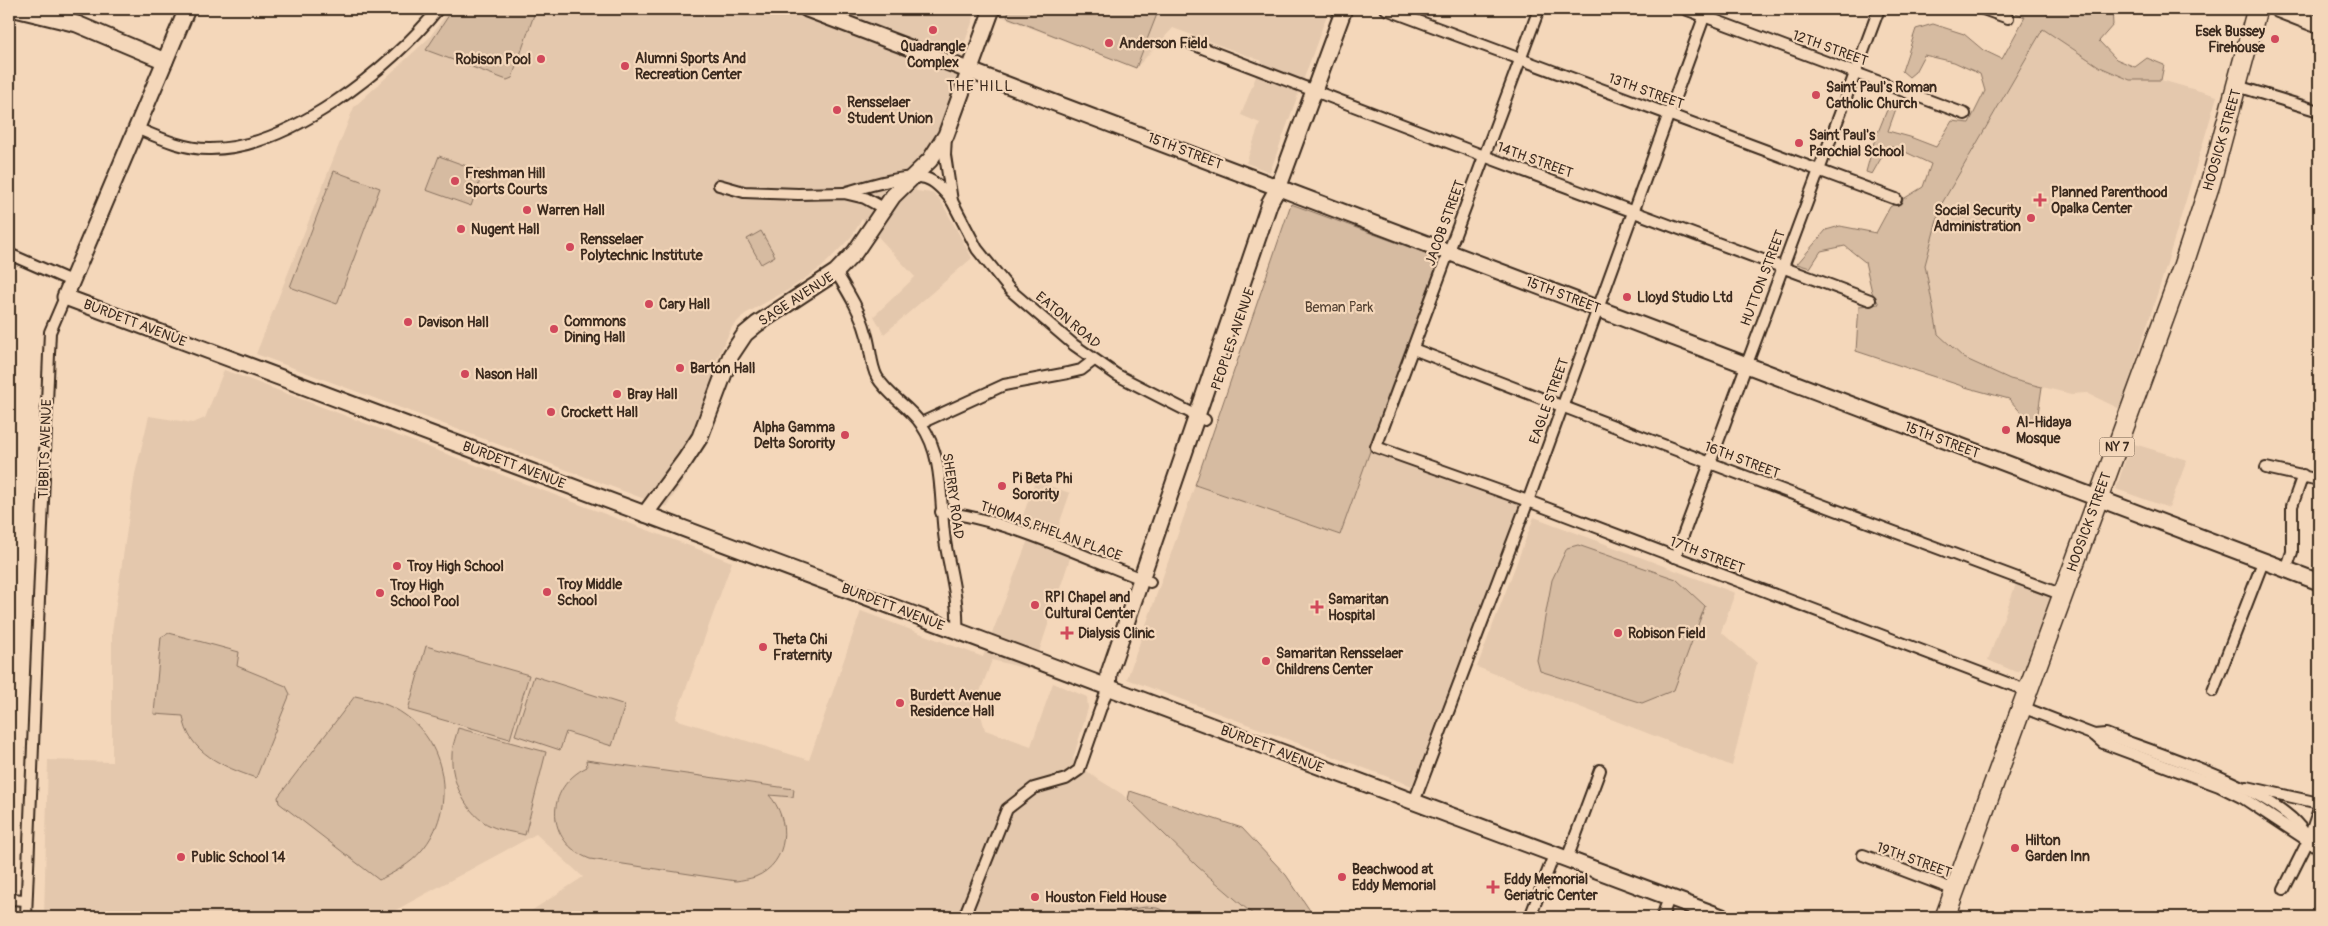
<svg xmlns="http://www.w3.org/2000/svg" width="2328" height="926" viewBox="0 0 2328 926" font-family="Pangolin,sans-serif">
	<style>
		.built { fill: #e4c8ad }
		.green { fill: #d6bba1; stroke: #887260 }
		.lines { fill: none; stroke-linecap: round; stroke-linejoin: round }
		.street-casing { stroke: #3b2a1e; stroke-width: 14 }
		.secondary-casing { stroke: #3b2a1e; stroke-width: 19 }
		.primary-casing { stroke: #3b2a1e; stroke-width: 20 }
		.highway-casing { stroke: #3b2a1e; stroke-width: 22 }
		.street { stroke: #f4d7ba; stroke-width: 10 }
		.secondary { stroke: #f4d7ba; stroke-width: 15 }
		.primary { stroke: #f4d7ba; stroke-width: 16 }
		.highway { stroke: #f4d7ba; stroke-width: 19 }
		.poi-dot { fill: #d1495b; stroke: #f4d7ba; stroke-width: 2 }
		.labels { text-anchor: middle; dominant-baseline: central; stroke-width: 4.5; stroke-linejoin: round; paint-order: stroke }
		.shield { fill: #f4d7ba; stroke: #725e4d; stroke-width: 1 }
		.shield-label { font-size: 12px; font-weight: bold; fill: #3b2a1e }
		.poi-label { font-size: 14px; font-weight: bold; fill: #3b2a1e; stroke: #f4d7ba; text-anchor: start }
		.street-label { font-size: 14px; fill: #3b2a1e; stroke: #f4d7ba }
		.park-label { font-size: 14px; fill: #524032; stroke: #f4d7ba }
		.neighbourhood-label { font-size: 15px; letter-spacing: 1px; fill: #3b2a1e; stroke: #f4d7ba }
	</style>
	<rect width="100%" height="100%" fill="#f4d7ba"/>
	<filter id="ink" filterUnits="userSpaceOnUse"><feTurbulence type="fractalNoise" baseFrequency=".02" numOctaves="2"/><feDisplacementMap in="SourceGraphic" scale="10" xChannelSelector="R" yChannelSelector="G"/><feConvolveMatrix kernelMatrix="1 2 1 2 8 2 1 2 1" color-interpolation-filters="sRGB"/></filter>
	<g filter="url(#ink)">
		<g class="built">
			<polygon points="450,9 977,9 963,47 958,74 916,191 932,193 941,201 972,258 884,334 874,316 915,277 862,219 852,236 822,267 788,290 745,314 732,327 714,365 710,440 666,507 256,354 354,107 429,38"/>
			<polygon points="981,9 1329,9 1270,172 1246,163 1260,123 1241,115 1262,61 1173,28 1136,68"/>
			<polygon points="2043,29 2100,67 2130,80 2161,80 2217,96 2165,270 2120,409 2087,393 2071,394 2010,379 1964,358 1938,334 1925,265 1941,205"/>
			<polygon points="224,370 732,562 675,719 809,760 861,611 983,657 1028,540 1016,536 1035,481 1070,493 1054,539 1074,546 1033,670 992,660 977,700 985,730 1031,746 1053,683 1087,697 1088,708 1073,759 1093,776 1122,794 1198,867 1256,917 522,917 583,877 536,834 383,917 329,917 324,910 309,917 44,917 48,760 112,762 112,632 135,474 149,416 193,423 205,418"/>
			<polygon points="1372,442 1523,496 1412,786 1127,679 1195,485 1340,535"/>
			<polygon points="2131,443 2187,460 2169,508 2116,489"/>
			<polygon points="1534,517 1735,593 1721,632 1757,663 1732,766 1477,667"/>
			<polygon points="2016,584 2052,598 2025,668 2016,672 1988,660"/>
		</g>
		<g class="green">
			<polygon points="453,9 536,9 512,78 507,80 426,50"/>
			<polygon points="1010,9 1159,9 1136,68 1007,17"/>
			<polygon points="2006,9 2112,9 2113,25 2099,41 2116,59 2135,67 2147,58 2164,65 2161,80 2130,80 2100,67 2043,29 1941,205 1925,265 1938,334 1964,358 2010,379 2042,387 2037,420 2025,417 2009,399 1965,387 1856,351 1859,306 1879,304 1872,292 1865,262 1845,246 1821,251 1810,268 1797,264 1826,230 1840,226 1876,233 1890,207 1923,187 1931,164 1899,149 1888,146 1872,174 1866,172 1874,142 1889,105 1893,104 1897,106 1888,131 1910,137 1936,147 1952,121 1969,123 1985,91 1980,74 1954,62 1924,55 1915,72 1909,77 1902,71 1916,29 1933,24 1964,34 1983,50 2002,59 2025,17"/>
			<polygon points="439,156 483,172 471,206 426,190"/>
			<polygon points="334,171 380,188 337,304 290,287"/>
			<polygon points="1291,204 1439,258 1340,535 1195,485"/>
			<polygon points="761,231 775,256 761,264 747,239"/>
			<polygon points="1578,545 1676,579 1705,606 1674,690 1642,703 1540,671 1537,660 1552,580 1567,548"/>
			<path d="M169,633L239,652L237,666L286,686L290,694L256,778C224,767 188,753 183,716L154,714L161,637Z"/>
			<polygon points="426,646 529,675 510,739 408,710"/>
			<polygon points="534,676 625,705 612,746 566,732 560,750 515,735"/>
			<path d="M355,696C373,700 390,704 405,715C448,745 456,810 422,850C411,864 395,872 379,880L279,803L278,797Z"/>
			<path d="M458,728L546,752L525,835C514,832 501,831 491,826C467,816 450,780 452,755C452,746 456,737 458,728Z"/>
			<path d="M586,760L794,789L793,797L769,795C791,819 790,863 755,877C749,879 742,880 736,881L590,859C545,842 544,788 587,767Z"/>
			<polygon points="1130,791 1242,828 1286,875 1311,912 1326,917 1256,917 1198,867 1128,799"/>
			<polygon points="1146,907 1157,908 1181,917 1116,917 1131,909"/>
		</g>
		<g class="lines">
			<g class="street-casing">
				<g id="street">
					<polyline points="1386,9 1896,199"/>
					<polyline points="1539,9 1376,447 1528,501 2028,691"/>
					<polyline points="1685,9 1965,114"/>
					<polyline points="1983,9 2008,18"/>
					<polyline points="1192,44 1484,156 1870,300"/>
					<polyline points="2237,86 2319,111"/>
					<path d="M136,128C160,138 183,149 209,149C288,150 391,68 438,9"/>
					<polyline points="946,136 945,155 952,201 977,249 1010,290 1074,345 1117,375 1205,420"/>
					<polyline points="719,185 744,192 798,194 844,193 865,198 885,209"/>
					<path d="M847,192C864,187 909,173 925,178C936,181 945,192 952,201"/>
					<polyline points="9,254 71,281"/>
					<path d="M836,272C848,292 860,311 866,333C871,347 870,364 877,377C888,396 909,406 921,424C945,458 939,502 945,541C950,571 959,600 957,631"/>
					<polyline points="1413,349 1718,466 2063,595"/>
					<polyline points="921,423 1004,385 1068,373 1081,370 1094,360"/>
					<polyline points="2266,468 2319,480"/>
					<path d="M941,512C1008,519 1085,558 1150,582"/>
					<polyline points="1675,557 1879,9"/>
					<polyline points="2286,570 2292,552 2292,506 2303,475"/>
					<polyline points="2213,691 2263,562"/>
					<path d="M2022,707L2094,735L2106,734C2156,753 2268,787 2300,827C2304,831 2305,836 2308,841"/>
					<polyline points="2094,735 2103,743 2219,786 2243,798 2319,848"/>
					<polyline points="2247,787 2319,803"/>
					<polyline points="1414,802 1528,501 1707,9"/>
					<polyline points="1863,855 1955,890"/>
					<polyline points="1567,859 1600,770"/>
					<polyline points="2284,889 2308,841 2319,809"/>
					<polyline points="9,899 26,900"/>
					<polyline points="26,917 49,354 50,332 65,297"/>
					<polyline points="964,917 1007,809 1034,788 1066,779 1079,770 1108,687"/>
					<polyline points="1530,917 1554,855"/>
					<polyline points="1662,917 1669,898"/>
				</g>
			</g>
			<g class="secondary-casing">
				<g id="secondary">
					<polyline points="15,9 77,24 165,61"/>
					<polyline points="187,9 65,297 1722,917"/>
					<polyline points="807,9 2319,582"/>
					<polyline points="645,514 685,460 700,437 731,355 745,334 757,324 836,272 855,252 893,196 930,160 946,135 992,9"/>
					<polyline points="1108,687 1109,673 1270,202 1279,186 1344,9"/>
				</g>
			</g>
			<g class="primary-casing">
				<polyline id="primary" points="2278,9 2319,25"/>
			</g>
			<g class="highway-casing">
				<polyline id="highway" points="1945,917 2182,269 2210,184 2257,9"/>
			</g>
			<use href="#street" class="street"/>
			<use href="#secondary" class="secondary"/>
			<use href="#primary" class="primary"/>
			<use href="#highway" class="highway"/>
		</g>
	</g>
	<g class="poi-dot">
		<circle cx="933" cy="30" r="5"/>
		<circle cx="2275" cy="39" r="5"/>
		<circle cx="1109" cy="43" r="5"/>
		<circle cx="541" cy="59" r="5"/>
		<circle cx="625" cy="66" r="5"/>
		<circle cx="1816" cy="95" r="5"/>
		<circle cx="837" cy="110" r="5"/>
		<circle cx="1799" cy="143" r="5"/>
		<circle cx="455" cy="181" r="5"/>
		<path d="M2037.5 192.5h5v5h5v5h-5v5h-5v-5h-5v-5h5z"/>
		<circle cx="527" cy="210" r="5"/>
		<circle cx="2031" cy="218" r="5"/>
		<circle cx="461" cy="229" r="5"/>
		<circle cx="570" cy="247" r="5"/>
		<circle cx="1627" cy="297" r="5"/>
		<circle cx="649" cy="304" r="5"/>
		<circle cx="408" cy="322" r="5"/>
		<circle cx="554" cy="329" r="5"/>
		<circle cx="680" cy="368" r="5"/>
		<circle cx="465" cy="374" r="5"/>
		<circle cx="617" cy="394" r="5"/>
		<circle cx="551" cy="412" r="5"/>
		<circle cx="2006" cy="430" r="5"/>
		<circle cx="845" cy="435" r="5"/>
		<circle cx="1002" cy="486" r="5"/>
		<circle cx="397" cy="566" r="5"/>
		<circle cx="547" cy="592" r="5"/>
		<circle cx="380" cy="593" r="5"/>
		<circle cx="1035" cy="605" r="5"/>
		<path d="M1314.5 599.5h5v5h5v5h-5v5h-5v-5h-5v-5h5z"/>
		<path d="M1064.5 625.5h5v5h5v5h-5v5h-5v-5h-5v-5h5z"/>
		<circle cx="1618" cy="633" r="5"/>
		<circle cx="763" cy="647" r="5"/>
		<circle cx="1266" cy="661" r="5"/>
		<circle cx="900" cy="703" r="5"/>
		<circle cx="2015" cy="848" r="5"/>
		<circle cx="181" cy="857" r="5"/>
		<circle cx="1342" cy="877" r="5"/>
		<path d="M1490.5 879.5h5v5h5v5h-5v5h-5v-5h-5v-5h5z"/>
		<circle cx="1035" cy="897" r="5"/>
	</g>
	<g class="labels">
		<rect class="shield" x="2099.5" y="437.5" width="35" height="19" rx="4"/>
		<g class="shield-label">
			<text x="2117" y="447">NY 7</text>
		</g>
		<g class="poi-label">
			<text x="2265" y="31" text-anchor="end">Esek Bussey<tspan x="2265" dy="16">Firehouse</tspan></text>
			<text x="1119" y="43">Anderson Field</text>
			<text x="933" y="46" text-anchor="middle">Quadrangle<tspan x="933" dy="16">Complex</tspan></text>
			<text x="635" y="58">Alumni Sports And<tspan x="635" dy="16">Recreation Center</tspan></text>
			<text x="531" y="59" text-anchor="end">Robison Pool</text>
			<text x="1826" y="87">Saint Paul's Roman<tspan x="1826" dy="16">Catholic Church</tspan></text>
			<text x="847" y="102">Rensselaer<tspan x="847" dy="16">Student Union</tspan></text>
			<text x="1809" y="135">Saint Paul's<tspan x="1809" dy="16">Parochial School</tspan></text>
			<text x="465" y="173">Freshman Hill<tspan x="465" dy="16">Sports Courts</tspan></text>
			<text x="2051" y="192">Planned Parenthood<tspan x="2051" dy="16">Opalka Center</tspan></text>
			<text x="537" y="210">Warren Hall</text>
			<text x="2021" y="210" text-anchor="end">Social Security<tspan x="2021" dy="16">Administration</tspan></text>
			<text x="471" y="229">Nugent Hall</text>
			<text x="580" y="239">Rensselaer<tspan x="580" dy="16">Polytechnic Institute</tspan></text>
			<text x="1637" y="297">Lloyd Studio Ltd</text>
			<text x="659" y="304">Cary Hall</text>
			<text x="564" y="321">Commons<tspan x="564" dy="16">Dining Hall</tspan></text>
			<text x="418" y="322">Davison Hall</text>
			<text x="690" y="368">Barton Hall</text>
			<text x="475" y="374">Nason Hall</text>
			<text x="627" y="394">Bray Hall</text>
			<text x="561" y="412">Crockett Hall</text>
			<text x="2016" y="422">Al-Hidaya<tspan x="2016" dy="16">Mosque</tspan></text>
			<text x="835" y="427" text-anchor="end">Alpha Gamma<tspan x="835" dy="16">Delta Sorority</tspan></text>
			<text x="1012" y="478">Pi Beta Phi<tspan x="1012" dy="16">Sorority</tspan></text>
			<text x="407" y="566">Troy High School</text>
			<text x="557" y="584">Troy Middle<tspan x="557" dy="16">School</tspan></text>
			<text x="390" y="585">Troy High<tspan x="390" dy="16">School Pool</tspan></text>
			<text x="1045" y="597">RPI Chapel and<tspan x="1045" dy="16">Cultural Center</tspan></text>
			<text x="1328" y="599">Samaritan<tspan x="1328" dy="16">Hospital</tspan></text>
			<text x="1078" y="633">Dialysis Clinic</text>
			<text x="1628" y="633">Robison Field</text>
			<text x="773" y="639">Theta Chi<tspan x="773" dy="16">Fraternity</tspan></text>
			<text x="1276" y="653">Samaritan Rensselaer<tspan x="1276" dy="16">Childrens Center</tspan></text>
			<text x="910" y="695">Burdett Avenue<tspan x="910" dy="16">Residence Hall</tspan></text>
			<text x="2025" y="840">Hilton<tspan x="2025" dy="16">Garden Inn</tspan></text>
			<text x="191" y="857">Public School 14</text>
			<text x="1352" y="869">Beachwood at<tspan x="1352" dy="16">Eddy Memorial</tspan></text>
			<text x="1504" y="879">Eddy Memorial<tspan x="1504" dy="16">Geriatric Center</tspan></text>
			<text x="1045" y="897">Houston Field House</text>
		</g>
		<g class="street-label">
			<text transform="translate(1830 48) rotate(20)">12TH STREET</text>
			<text transform="translate(1646 91) rotate(20)">13TH STREET</text>
			<text transform="translate(2222 140) rotate(-74)">HOOSICK STREET</text>
			<text transform="translate(1185 151) rotate(21)">15TH STREET</text>
			<text transform="translate(1535 160) rotate(20)">14TH STREET</text>
			<text transform="translate(1445 223) rotate(-70)">JACOB STREET</text>
			<text transform="translate(1763 278) rotate(-69)">HUTTON STREET</text>
			<text transform="translate(1563 295) rotate(21)">15TH STREET</text>
			<text transform="translate(796 299) rotate(-33)">SAGE AVENUE</text>
			<text transform="translate(1068 320) rotate(40)">EATON ROAD</text>
			<text transform="translate(135 323) rotate(21)">BURDETT AVENUE</text>
			<text transform="translate(1233 339) rotate(-71)">PEOPLES AVENUE</text>
			<text transform="translate(1549 401) rotate(-70)">EAGLE STREET</text>
			<text transform="translate(1942 440) rotate(21)">15TH STREET</text>
			<text transform="translate(45 449) rotate(-88)">TIBBITS AVENUE</text>
			<text transform="translate(1742 460) rotate(21)">16TH STREET</text>
			<text transform="translate(514 465) rotate(21)">BURDETT AVENUE</text>
			<text transform="translate(953 496) rotate(82)">SHERRY ROAD</text>
			<text transform="translate(2089 522) rotate(-70)">HOOSICK STREET</text>
			<text transform="translate(1051 531) rotate(20)">THOMAS PHELAN PLACE</text>
			<text transform="translate(1707 555) rotate(21)">17TH STREET</text>
			<text transform="translate(893 607) rotate(21)">BURDETT AVENUE</text>
			<text transform="translate(1272 749) rotate(21)">BURDETT AVENUE</text>
			<text transform="translate(1914 860) rotate(20)">19TH STREET</text>
		</g>
		<g class="park-label">
			<text x="1339" y="307">Beman Park</text>
		</g>
		<g class="neighbourhood-label">
			<text x="980" y="86">THE HILL</text>
		</g>
	</g>
	<rect width="2328" height="926" fill="none" stroke="#f4d7ba" stroke-width="30"/>
	<rect x="15" y="15" width="2298" height="896" fill="none" stroke="#3b2a1e" stroke-width="2" filter="url(#ink)"/>
</svg>
